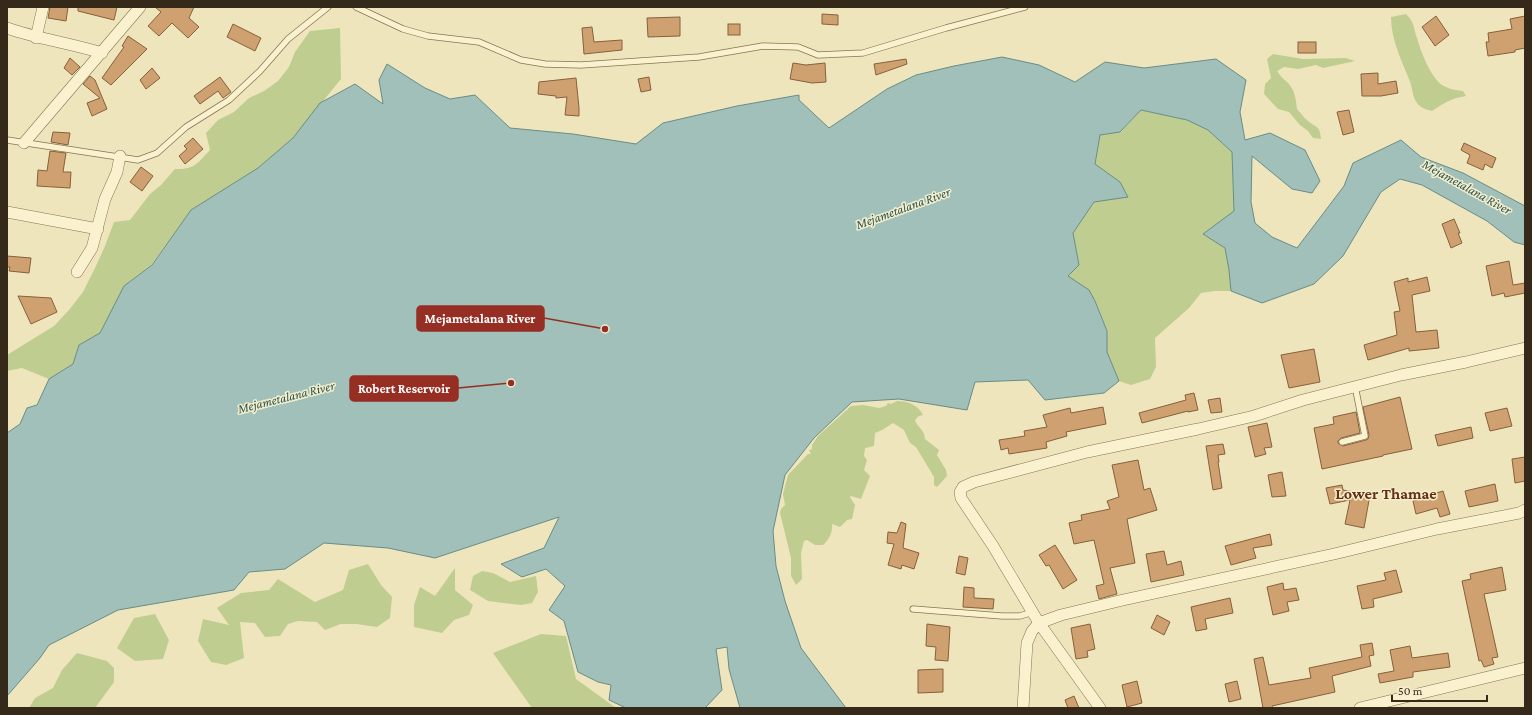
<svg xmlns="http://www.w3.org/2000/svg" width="1532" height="715" viewBox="0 0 1532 715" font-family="'Crimson Pro',serif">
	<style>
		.green { fill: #bfcd90 }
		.water { fill: #a0c0b9; stroke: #688d87 }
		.building { fill: #cfa170; stroke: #86603a }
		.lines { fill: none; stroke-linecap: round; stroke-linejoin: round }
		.service-casing { stroke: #867455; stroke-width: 7 }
		.minor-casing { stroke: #867455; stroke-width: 12 }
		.service { stroke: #faf1cf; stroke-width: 5.5 }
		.minor { stroke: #faf1cf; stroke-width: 11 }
		.labels { text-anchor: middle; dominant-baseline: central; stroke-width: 3; stroke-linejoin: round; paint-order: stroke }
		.water-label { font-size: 13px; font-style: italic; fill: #295455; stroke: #f6eecb }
		.district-label { font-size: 16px; font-weight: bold; fill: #633019; stroke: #f6eecb }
		.leader { fill: none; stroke: #972e23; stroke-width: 1.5 }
		.callout-dot { fill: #972e23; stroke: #f6eecb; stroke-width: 1.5 }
		.callout { fill: #972e23; stroke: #972e23; stroke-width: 1.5 }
		.callout-label { font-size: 13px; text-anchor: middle; font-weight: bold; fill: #fff }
	</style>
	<rect width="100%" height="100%" fill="#efe5bc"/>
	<g class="green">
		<path d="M1406,14C1415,23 1413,27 1417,38C1421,52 1430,76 1442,85C1449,89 1455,90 1463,91L1466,96C1452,98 1444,103 1432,111C1429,110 1424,109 1421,107C1412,101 1413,88 1409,79C1401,59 1391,39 1391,17Z"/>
		<path d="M340,28L341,79L293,138L258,168L191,210L151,265L124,286L100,333L79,345L73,364L49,379L22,368L7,371V355L54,326L69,310L83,292L95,268L105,246L114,222L130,220L150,194L161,185L175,169C194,170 198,163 210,150L206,133L218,120L234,112L249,98L264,91L278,81L289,67L295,52L310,31Z"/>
		<path d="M1273,54L1303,59L1346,58L1355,61L1323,68L1316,65L1298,69L1284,67L1277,71C1281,77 1284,79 1289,84C1295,91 1296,100 1297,109C1301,113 1304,118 1308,121C1317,128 1320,126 1321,139L1313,138L1308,131L1300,125L1289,112L1278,109L1264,94L1265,84L1271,78L1267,59Z"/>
		<polygon points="1141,110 1187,120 1208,130 1232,152 1234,212 1225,248 1229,270 1231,291 1215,291 1201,293 1189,308 1155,338 1156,367 1150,379 1131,385 1119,381 1107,352 1107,331 1095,300 1068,276 1079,265 1073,233 1094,202 1128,196 1120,182 1095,164 1100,135 1121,132"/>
		<path d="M897,401C908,401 918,405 923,415L919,416L915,420C917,427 925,430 925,439L939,450L937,455L946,470L947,476L937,487L934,485V477L916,447L910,443L904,430L893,423L882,430L875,433L874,446L865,448L864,456L867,460L864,470L870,476L861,499L851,496L850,497L855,505L852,519L847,520L840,527L832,524C833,532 829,540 823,545H815L807,540L804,541L801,553L802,579L796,585L791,576V558L780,513L781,509L785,505L783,494L788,475L808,454H811L809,450L812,449V445L818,436L851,406L863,405L879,408L886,406L888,403L891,404Z"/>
		<polygon points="368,564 381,585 392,597 390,618 377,627 356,624 341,624 325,630 317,622 298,621 288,624 280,636 265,637 255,623 240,622 244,658 226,665 211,662 198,641 203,619 229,625 217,608 241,593 269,590 278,579 315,602 343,590 349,570"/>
		<polygon points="455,568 455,590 473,605 469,615 454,620 442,633 414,627 414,605 420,587 435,596"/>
		<polygon points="482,571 493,573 510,582 536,576 538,592 532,603 521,605 488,601 470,590 473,576"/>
		<polygon points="155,614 169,640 163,659 135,661 117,648 134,618"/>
		<polygon points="541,634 566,636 576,679 616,708 532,708 493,653"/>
		<polygon points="77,653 107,661 114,668 114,682 95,708 29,708 35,698 53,688 62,670"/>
	</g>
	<polygon class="water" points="1002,57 1039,65 1075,82 1105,62 1144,68 1216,59 1246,80 1240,112 1245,140 1270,133 1305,150 1320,181 1312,193 1292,189 1252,156 1251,202 1255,223 1272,237 1297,248 1344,186 1353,163 1401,140 1421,157 1463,173 1525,206 1525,245 1514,242 1487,221 1422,185 1400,179 1381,192 1343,256 1314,284 1262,303 1231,291 1229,270 1225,248 1203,234 1234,211 1232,152 1208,130 1187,120 1141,110 1120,132 1100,135 1095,164 1120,182 1128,197 1094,202 1073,233 1079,265 1068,276 1089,290 1095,301 1107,331 1107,352 1119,381 1104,393 1045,400 1028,380 975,382 967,410 899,399 852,402 814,438 785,475 773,531 776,566 785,601 801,648 846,708 740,708 729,669 727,647 716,649 722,690 705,708 626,708 609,700 611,685 598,682 578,672 564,621 549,610 565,586 546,569 522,577 501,564 544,548 559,517 435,558 388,548 324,543 285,569 249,572 234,590 118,610 49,645 40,658 7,696 7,433 20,424 27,408 37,405 49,379 73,364 79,345 100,333 124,286 152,265 191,210 258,168 293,138 320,103 355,84 383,104 379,80 387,64 425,88 450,99 475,95 510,128 573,134 636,144 663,123 737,106 799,95 799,100 829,128 887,89 916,75 954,66"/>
	<g class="building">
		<polygon points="50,7 68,7 66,21 48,18"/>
		<polygon points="78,7 117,7 114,20 78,11"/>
		<polygon points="155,7 194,7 189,18 199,27 188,38 172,23 159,36 148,26 161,12"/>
		<polygon points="822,14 838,15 838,25 822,24"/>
		<polygon points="1436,16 1449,35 1435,46 1422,27"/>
		<polygon points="1525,16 1525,48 1515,50 1515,52 1488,56 1486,42 1489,42 1488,33 1512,29 1510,19"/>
		<polygon points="680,17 680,36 648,37 647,18"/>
		<polygon points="233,24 261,38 255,51 227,37"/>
		<rect x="728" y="24" width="12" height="11"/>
		<polygon points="592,27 594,42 622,40 622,50 584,54 582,28"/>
		<polygon points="128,36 147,49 111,85 102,78 124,47 122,46"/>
		<rect x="1298" y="42" width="18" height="11"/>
		<polygon points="70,58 80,67 72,75 64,68"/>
		<polygon points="906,59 907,64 876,75 874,64"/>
		<polygon points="793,63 806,65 825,63 826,82 812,83 790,79"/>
		<polygon points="152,68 160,78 146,89 140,80"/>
		<polygon points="1378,73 1378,84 1396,81 1398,93 1381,96 1362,96 1361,74"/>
		<polygon points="90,76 95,80 107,109 92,116 87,103 100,98 83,84"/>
		<polygon points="220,77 231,92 223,98 218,91 200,104 194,96"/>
		<polygon points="649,77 651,90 641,92 638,79"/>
		<polygon points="576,78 579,108 579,116 565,115 567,97 556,98 556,96 538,94 539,82"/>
		<polygon points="1349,110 1354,132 1343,135 1337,112"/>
		<polygon points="53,132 70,133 68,145 51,142"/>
		<polygon points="193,138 203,149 185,164 179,156 187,149 184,146"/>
		<polygon points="1464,143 1496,158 1492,168 1485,164 1483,170 1467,163 1470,155 1461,150"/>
		<polygon points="50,151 66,153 63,172 71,172 70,188 37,186 38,170 47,171"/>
		<polygon points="141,167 153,176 142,191 130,182"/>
		<polygon points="1454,219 1460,233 1458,233 1462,243 1451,248 1442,224"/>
		<polygon points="7,256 31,258 29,273 9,271 10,267 7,267"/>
		<polygon points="1509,261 1513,285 1525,283 1525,293 1505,297 1504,293 1492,296 1486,266"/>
		<polygon points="1427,277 1430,291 1412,295 1416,332 1437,330 1439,348 1409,351 1409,348 1368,360 1364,345 1397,335 1394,312 1400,311 1394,282 1408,278 1408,282"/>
		<polygon points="18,296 51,298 57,312 31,324"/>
		<polygon points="1314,349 1320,382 1289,388 1281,355"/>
		<polygon points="1194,393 1198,410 1188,412 1188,411 1142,423 1139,413 1186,400 1185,395"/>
		<polygon points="1400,397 1412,449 1383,455 1383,456 1322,469 1314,428 1334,424 1333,417 1356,412 1360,433 1341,438 1338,441 1338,443 1343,446 1366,440 1368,439 1369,435 1363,407"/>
		<polygon points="1220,398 1222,412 1211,413 1208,400"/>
		<polygon points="1103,407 1106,424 1066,432 1067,436 1046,442 1047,448 1009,454 1008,448 1001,450 999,440 1025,436 1024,431 1047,427 1043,415 1070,408 1071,413"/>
		<polygon points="1507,408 1512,426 1490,431 1485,413"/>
		<polygon points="1267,423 1272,447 1264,448 1266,454 1255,457 1248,427"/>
		<polygon points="1471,427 1473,438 1438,446 1435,435"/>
		<polygon points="1223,444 1225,454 1218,455 1219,462 1218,462 1222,488 1213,490 1206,446"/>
		<polygon points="1525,457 1525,481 1515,483 1512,459"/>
		<polygon points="1138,460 1144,490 1150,488 1157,510 1127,519 1135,563 1110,568 1117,594 1099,599 1096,586 1104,584 1094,540 1074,544 1069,523 1082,520 1081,515 1110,509 1107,501 1119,497 1112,465"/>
		<polygon points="1282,472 1286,496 1272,497 1268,475"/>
		<polygon points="1495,484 1498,501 1469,507 1465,491"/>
		<polygon points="1342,485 1343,490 1370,495 1364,528 1345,524 1350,500 1330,504 1326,488"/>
		<polygon points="1443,491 1450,514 1440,517 1437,508 1416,514 1413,501 1433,496 1433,494"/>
		<polygon points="901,522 906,524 903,548 919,553 914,569 902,565 901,569 888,565 894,544 887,543 888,532 897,533"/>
		<polygon points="1270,534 1272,545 1253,548 1256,558 1231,565 1225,546"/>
		<polygon points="1055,545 1077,580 1063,589 1049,565 1046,566 1039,555"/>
		<polygon points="1164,551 1167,565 1181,561 1184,575 1151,582 1146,554"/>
		<polygon points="959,556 968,558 965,575 956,573"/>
		<polygon points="1502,567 1506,590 1484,594 1498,657 1492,658 1494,664 1484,667 1481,660 1479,661 1462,581 1471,579 1470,574"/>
		<polygon points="1396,570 1402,592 1373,599 1374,607 1362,609 1357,586 1386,580 1384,573"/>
		<polygon points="1283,583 1284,590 1296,588 1299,600 1287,602 1289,611 1273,615 1267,587"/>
		<polygon points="964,587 974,588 974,598 994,599 993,609 963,607"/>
		<polygon points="1230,598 1233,613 1205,619 1207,629 1196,631 1191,607"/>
		<polygon points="1157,615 1170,622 1164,635 1151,628"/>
		<polygon points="927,624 950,627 948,661 935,660 936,647 926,646"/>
		<polygon points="1090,624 1095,649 1087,651 1088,657 1076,659 1071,628"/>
		<polygon points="1372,643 1374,655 1369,656 1371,666 1332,676 1335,692 1272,706 1273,708 1263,708 1254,659 1263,657 1269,685 1311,678 1309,668 1362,657 1360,645"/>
		<polygon points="1410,646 1412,658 1448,653 1450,667 1413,672 1413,677 1380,683 1378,674 1394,671 1390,650"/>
		<polygon points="943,669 943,692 918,693 918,670"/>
		<polygon points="1137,681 1142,703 1127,707 1122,685"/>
		<polygon points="1237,681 1241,699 1229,702 1225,684"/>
		<polygon points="1074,696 1079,708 1068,708 1065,700"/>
	</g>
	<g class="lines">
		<g class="service-casing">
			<g id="service">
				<polyline points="356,7 403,29 428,36 479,42 521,60 545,64 581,65 699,57 763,46 798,47 818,55 863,53 946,28 1025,7"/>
				<polyline points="7,140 138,160 157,153 186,127 229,100 260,71 288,39 328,7"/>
				<polyline points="1342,442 1365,436 1355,386"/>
				<polyline points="913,609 1002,616 1020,616 1033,612"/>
			</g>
		</g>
		<g class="minor-casing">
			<g id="minor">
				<path d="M7,28C38,39 70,43 102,53"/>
				<polyline points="36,38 43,7"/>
				<polyline points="24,143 140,7"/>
				<polyline points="7,212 98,229"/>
				<polyline points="77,272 92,248 105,199 117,172 120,156"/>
				<polyline points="1023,708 1027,643 1032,631 1039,623 1061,615 1123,600 1334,554 1437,529 1519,513 1525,510"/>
				<polyline points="1100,708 1039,623 993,546 961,498 960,492 963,487 974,482 1087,452 1198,429 1254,416 1303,400 1401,375 1466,362 1525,348"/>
				<polyline points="1360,708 1525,668"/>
			</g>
		</g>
		<use href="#service" class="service"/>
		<use href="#minor" class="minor"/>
	</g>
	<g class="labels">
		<g class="water-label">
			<text transform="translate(1467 187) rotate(29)">Mejametalana River</text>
			<text transform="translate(903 208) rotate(-20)">Mejametalana River</text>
			<text transform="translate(286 397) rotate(-14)">Mejametalana River</text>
		</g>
		<g class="district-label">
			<text x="1386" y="493">Lower Thamae</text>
		</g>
	</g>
	<path class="leader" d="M605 329L544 318M511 383L458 388"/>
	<g class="callout-dot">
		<circle cx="605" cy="329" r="4"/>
		<circle cx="511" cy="383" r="4"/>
	</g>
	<g class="callout">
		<rect x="417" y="306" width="127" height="25" rx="4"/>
		<rect x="350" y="376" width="108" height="25" rx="4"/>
	</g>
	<g class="callout-label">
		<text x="480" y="323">Mejametalana River</text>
		<text x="404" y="393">Robert Reservoir</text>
	</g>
	<rect width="1532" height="715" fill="none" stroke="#352a1a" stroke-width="16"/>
	<path d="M1392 695v6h95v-6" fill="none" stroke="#352a1a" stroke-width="2"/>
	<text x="1398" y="695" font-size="12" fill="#352a1a" stroke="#f6eecb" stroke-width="3" paint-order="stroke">50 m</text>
</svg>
